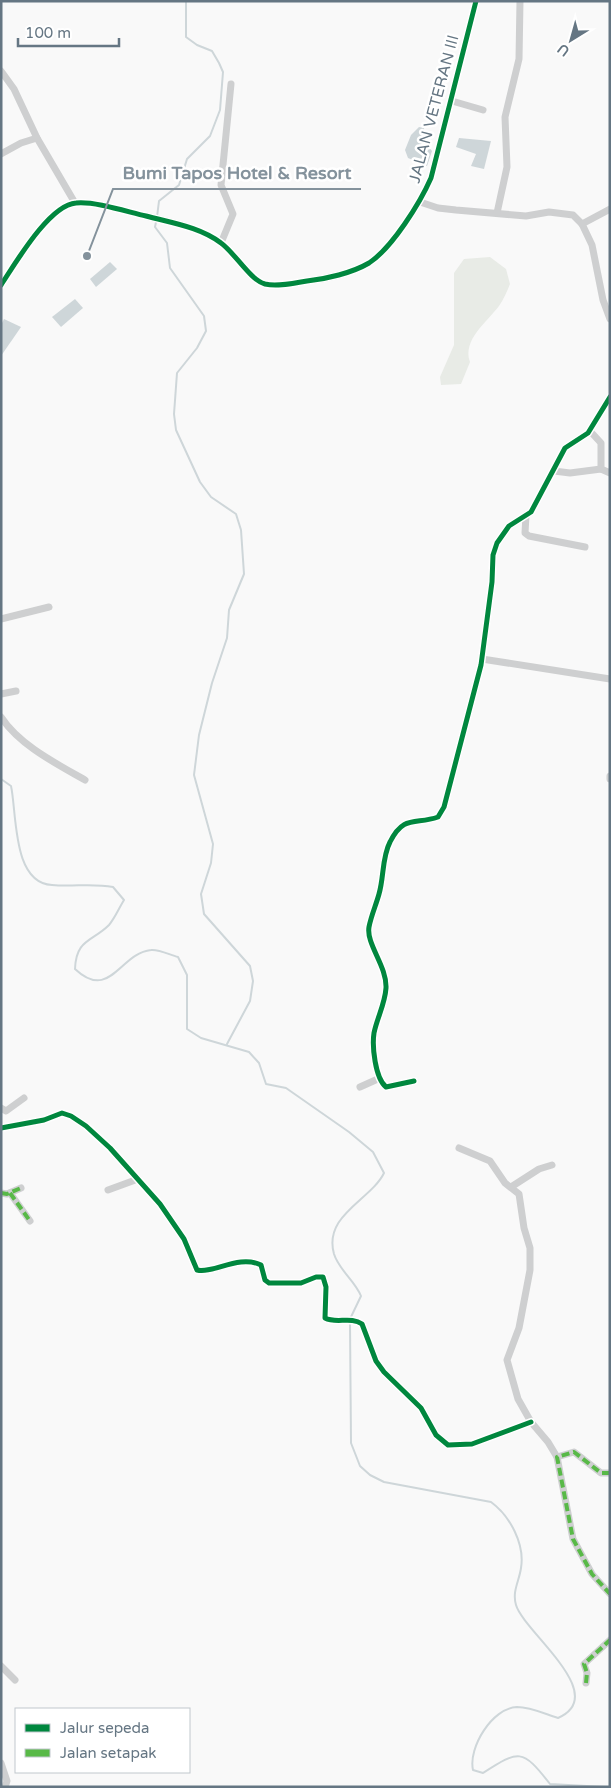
<svg xmlns="http://www.w3.org/2000/svg" width="611" height="1788" viewBox="0 0 611 1788" font-family="'Varela Round',sans-serif">
	<style>
		.green { fill: #e8ebe6 }
		.water { fill: #ced6d9 }
		.lines { fill: none; stroke-linecap: round; stroke-linejoin: round }
		.stream { stroke: #ced6d9; stroke-width: 2 }
		.minor { stroke: #cecfd0; stroke-width: 7 }
		.quiet { stroke: #58b947; stroke-width: 4; stroke-dasharray: 8 4; stroke-linecap: butt }
		.cycleway-casing { stroke: #fff; stroke-width: 8 }
		.cycleway { stroke: #00873e; stroke-width: 5 }
		.labels { text-anchor: middle; dominant-baseline: central; stroke-width: 5; stroke-linejoin: round; paint-order: stroke }
		.street-label { font-size: 16px; fill: #657683; stroke: #fff }
		.leader { fill: none; stroke: #84929c; stroke-width: 2 }
		.callout-dot { fill: #84929c; stroke: #fff; stroke-width: 2 }
		.callout-label { font-size: 18px; text-anchor: middle; font-weight: bold; fill: #84929c; stroke: #fff; stroke-width: 5; stroke-linejoin: round; paint-order: stroke }
	</style>
	<rect width="100%" height="100%" fill="#f9f9f9"/>
	<path class="green" d="M490,257L506,269L510,284C507,291 504,299 499,306C487,322 462,340 470,362L461,384L441,385L440,377L454,345V273L464,259Z"/>
	<g class="water">
		<polygon points="419,127 424,128 426,144 432,151 427,166 408,158 405,150 411,135"/>
		<polygon points="459,138 491,141 484,169 471,166 476,154 456,147"/>
		<polygon points="110,262 117,269 96,287 90,279"/>
		<polygon points="75,299 83,308 61,327 52,317"/>
		<polygon points="4,319 21,327 1,356 1,325"/>
	</g>
	<g class="lines">
		<g class="stream">
			<polyline points="157,217 159,201 179,185 187,159 210,136 220,110 223,72 219,63 212,51 197,45 186,37 186,1"/>
			<polyline points="156,222 155,227 167,243 170,268 204,316 206,331 197,348 177,373 174,414 176,430 200,482 211,497 236,514 241,530 244,574 229,610 227,638 212,683 199,735 194,775 213,844 211,863 201,894 204,914 250,966 253,981 250,1001 227,1044"/>
			<path d="M1,779L11,786C17,813 12,883 52,885C73,887 92,883 113,887L124,900C119,908 115,918 109,925C92,942 76,939 75,969C110,1002 120,953 151,950C159,949 170,955 178,957L187,975V1029L201,1038L249,1052L259,1063L266,1084L286,1088L349,1132L373,1152L384,1173C371,1200 323,1215 334,1254C339,1270 355,1281 361,1296L350,1319"/>
			<path d="M350,1323L351,1443L360,1466L370,1475L384,1482L491,1502C510,1516 525,1544 521,1568C519,1582 512,1591 516,1605C524,1632 611,1695 558,1718C545,1714 531,1707 517,1707C492,1708 468,1748 473,1770L483,1773C519,1750 522,1748 550,1784L605,1787"/>
		</g>
		<g class="minor">
			<polyline points="1,71 14,89 37,138 75,203"/>
			<polyline points="452,101 483,110"/>
			<polyline points="1,154 21,143 37,138"/>
			<polyline points="420,202 438,208 456,210 526,216 549,212 573,215 582,224 592,245 603,300 610,319"/>
			<polyline points="497,213 507,167 505,117 519,59 520,1"/>
			<polyline points="582,224 610,209"/>
			<polyline points="221,243 233,214 221,185 231,84"/>
			<path d="M1,285C15,264 49,205 76,203C95,201 128,212 146,216C172,223 200,227 221,243C235,253 250,280 265,284C278,287 294,283 307,281C326,279 352,273 369,263C392,248 420,203 431,178L476,1"/>
			<polyline points="590,431 601,443 601,469 610,473"/>
			<polyline points="554,471 570,473 601,469"/>
			<polyline points="526,515 525,533 529,536 585,547"/>
			<polyline points="1,619 49,607"/>
			<polyline points="482,659 610,679"/>
			<polyline points="1,694 16,691"/>
			<path d="M1,717C19,745 57,764 85,780"/>
			<polyline points="610,776 610,779"/>
			<path d="M414,1081L386,1087C375,1078 372,1046 374,1033C377,1018 385,1004 386,988C387,966 366,944 369,927C371,916 376,905 379,894C384,877 382,857 390,842C404,814 416,825 438,817L444,807L481,665L492,582L493,555L497,543L509,526L531,512L565,448L588,433L610,397"/>
			<polyline points="360,1087 380,1078"/>
			<polyline points="1,1108 6,1111 24,1098"/>
			<path d="M1,1128L44,1120L62,1113L71,1116L86,1126L110,1148L160,1204L184,1239L197,1270C213,1274 239,1254 261,1265L265,1280L269,1283H301L316,1277H323L326,1287L325,1318C336,1324 351,1316 362,1324L376,1361L384,1372L421,1408L436,1435L448,1445L472,1444L531,1422"/>
			<polyline points="459,1148 490,1161 505,1183 519,1194 524,1228 530,1248 530,1270 519,1328 507,1360 518,1399 531,1422 548,1442 557,1457 573,1539 592,1574 610,1594"/>
			<polyline points="511,1187 539,1169 552,1165"/>
			<polyline points="108,1190 138,1179"/>
			<polyline points="1,1193 7,1194 21,1188"/>
			<polyline points="10,1193 30,1221"/>
			<polyline points="557,1457 574,1452 601,1473 610,1473"/>
			<polyline points="1,1666 15,1680"/>
			<polyline points="586,1683 587,1673 584,1664 610,1640"/>
			<polyline points="1,1763 7,1781 5,1787"/>
		</g>
		<g class="quiet">
			<polyline points="1,1193 7,1194 21,1188"/>
			<polyline points="10,1193 30,1221"/>
			<polyline points="610,1473 601,1473 574,1452 557,1457 573,1539 592,1574 610,1594"/>
			<polyline points="586,1683 587,1673 584,1664 610,1640"/>
		</g>
		<g class="cycleway-casing">
			<g id="cycleway">
				<path d="M1,285C15,264 49,205 76,203C95,201 128,212 146,216C172,223 200,227 221,243C235,253 250,280 265,284C278,287 294,283 307,281C326,279 352,273 369,263C392,248 420,203 431,178L476,1"/>
				<path d="M414,1081L386,1087C375,1078 372,1046 374,1033C377,1018 385,1004 386,988C387,966 366,944 369,927C371,916 376,905 379,894C384,877 382,857 390,842C404,814 416,825 438,817L444,807L481,665L492,582L493,555L497,543L509,526L531,512L565,448L588,433L610,397"/>
				<path d="M1,1128L44,1120L62,1113L71,1116L86,1126L110,1148L160,1204L184,1239L197,1270C213,1274 239,1254 261,1265L265,1280L269,1283H301L316,1277H323L326,1287L325,1318C336,1324 351,1316 362,1324L376,1361L384,1372L421,1408L436,1435L448,1445L472,1444L531,1422"/>
			</g>
		</g>
		<use href="#cycleway" class="cycleway"/>
	</g>
	<g class="labels">
		<g class="street-label">
			<text transform="translate(434 109) rotate(-75)">JALAN VETERAN III</text>
		</g>
	</g>
	<path class="leader" d="M87 256L113 189H361"/>
	<circle class="callout-dot" cx="87" cy="256" r="5"/>
	<g class="callout-label">
		<text x="237" y="179">Bumi Tapos Hotel &amp; Resort</text>
	</g>
	<rect width="611" height="1788" fill="none" stroke="#657683" stroke-width="5"/>
	<rect x="15" y="1708" width="175" height="65" fill="#ffffff" stroke="#c1c8cd"/>
	<rect x="25" y="1724" width="25" height="8" fill="#00873e" stroke="#c1c8cd"/>
	<text x="60" y="1733" font-size="15" fill="#657683">Jalur sepeda</text>
	<rect x="25" y="1749" width="25" height="8" fill="#58b947" stroke="#c1c8cd"/>
	<text x="60" y="1758" font-size="15" fill="#657683">Jalan setapak</text>
	<g transform="translate(571 40) rotate(217)" stroke="#ffffff" stroke-width="4" paint-order="stroke">
	<path d="M0-4L9 19L0 12L-9 19Z" fill="#657683"/>
	<text y="-8" font-size="14" font-weight="bold" text-anchor="middle" fill="#657683">U</text>
	</g>
	<path d="M18 38v8h101v-8" fill="none" stroke="#657683" stroke-width="2.5"/>
	<text x="25" y="38" font-size="15" fill="#657683" stroke="#ffffff" stroke-width="4" paint-order="stroke">100 m</text>
</svg>
